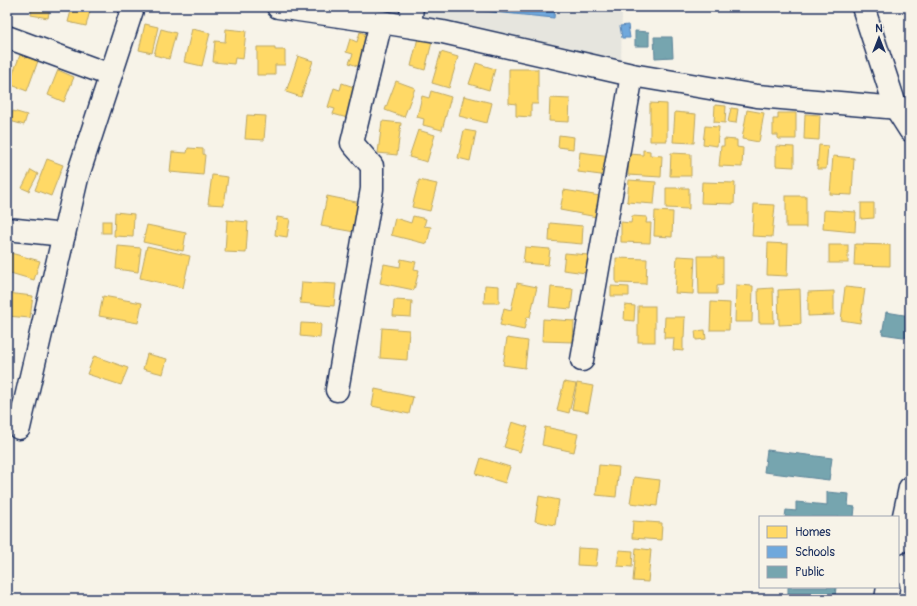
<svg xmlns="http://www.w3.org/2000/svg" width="917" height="606" viewBox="0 0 917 606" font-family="Pangolin,sans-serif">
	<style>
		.built { fill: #e6e5de }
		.homes { fill: #ffd966; stroke: #bba664 }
		.schools { fill: #6fa8dc; stroke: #5684b6 }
		.public { fill: #76a5af; stroke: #5b8297 }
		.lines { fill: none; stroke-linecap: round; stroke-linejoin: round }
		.minor-casing { stroke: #1b2f5e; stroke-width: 25 }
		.minor { stroke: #f7f3e8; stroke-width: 22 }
	</style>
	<rect width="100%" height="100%" fill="#f7f3e8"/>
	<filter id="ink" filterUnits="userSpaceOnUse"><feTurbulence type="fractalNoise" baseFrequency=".025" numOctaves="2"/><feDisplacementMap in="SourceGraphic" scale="8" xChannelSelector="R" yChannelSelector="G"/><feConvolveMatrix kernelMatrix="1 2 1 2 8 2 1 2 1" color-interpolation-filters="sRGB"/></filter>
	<g filter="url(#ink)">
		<polygon class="built" points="409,7 622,7 621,70 407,33"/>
		<g class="homes">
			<polygon points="32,7 50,7 48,18 31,15"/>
			<polygon points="64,7 91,7 86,26 68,22 71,11 63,9"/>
			<polygon points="145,24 158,27 152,53 139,50"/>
			<polygon points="161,29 176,33 169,59 154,55"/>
			<polygon points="192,29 210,33 202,66 184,62"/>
			<polygon points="226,29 246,31 243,59 235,58 234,64 213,62 215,41 225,42"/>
			<polygon points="360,32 379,39 368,70 349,63 353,54 346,52 350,39 357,42"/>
			<polygon points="418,38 432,42 425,70 411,66"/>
			<polygon points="257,47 275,47 275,50 285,50 285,65 275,65 275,75 257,75"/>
			<polygon points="441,52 458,57 449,88 432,83"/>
			<polygon points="20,55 38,61 27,91 9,84"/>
			<polygon points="298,56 313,61 301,97 286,92"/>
			<polygon points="476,63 495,69 489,90 469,84"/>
			<polygon points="509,69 538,69 538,104 531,104 531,117 516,116 516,104 509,103"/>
			<polygon points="58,70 74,77 64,102 48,95"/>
			<polygon points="396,81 415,88 404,117 385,110"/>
			<polygon points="342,83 360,89 351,119 333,114 335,109 328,107 334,88 340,90"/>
			<polygon points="431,91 451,97 442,130 423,125 424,119 417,117 422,96 429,98"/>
			<polygon points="464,96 492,103 487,123 459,116"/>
			<polygon points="550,98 570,99 569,122 549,121"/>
			<polygon points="650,103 667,104 667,141 650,141"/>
			<polygon points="715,105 726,106 725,123 714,122"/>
			<polygon points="731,108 738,109 736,123 728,122"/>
			<polygon points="747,110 764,113 759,142 742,139"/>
			<polygon points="13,111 27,115 24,125 10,121"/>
			<polygon points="675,112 696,114 694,143 673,142"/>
			<polygon points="778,113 796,113 796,139 778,139 778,135 773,135 773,119 778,119"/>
			<polygon points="805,114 820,115 819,140 804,139"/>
			<polygon points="247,115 266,116 264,140 245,139"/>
			<polygon points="382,121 401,123 397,155 378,153"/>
			<polygon points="705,126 719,127 717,146 703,144"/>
			<polygon points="418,130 435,135 427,162 409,157"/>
			<polygon points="464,130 476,132 470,161 458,158"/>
			<polygon points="559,135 574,137 573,149 558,147"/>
			<polygon points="724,139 737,140 737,147 743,148 742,167 719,166 721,146 724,146"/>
			<polygon points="819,145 828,146 826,169 817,169"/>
			<polygon points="776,146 794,147 794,167 776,166"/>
			<polygon points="188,148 203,149 203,154 205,155 203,175 170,172 172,152 187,153"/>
			<polygon points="643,150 650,151 650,155 662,156 661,177 628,175 629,154 643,155"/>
			<polygon points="580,152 611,156 608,176 578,172"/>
			<polygon points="671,153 691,154 691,176 670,176"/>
			<polygon points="833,156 854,158 852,195 830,194"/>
			<polygon points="47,159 63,165 51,196 35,190"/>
			<polygon points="31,170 38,174 29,191 22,188"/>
			<polygon points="212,175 228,177 224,205 208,204"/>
			<polygon points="419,180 437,184 430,211 412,207"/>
			<polygon points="629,180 656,182 654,204 627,202"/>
			<polygon points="702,182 735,183 734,204 701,203"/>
			<polygon points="666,188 689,188 689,209 666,208"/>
			<polygon points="564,190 600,196 597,217 560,210"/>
			<polygon points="327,196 366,204 360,233 321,226"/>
			<rect x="786" y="196" width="20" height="31"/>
			<polygon points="861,203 874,203 874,218 861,219"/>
			<polygon points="754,204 775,205 772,237 752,236"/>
			<polygon points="824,210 856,212 855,232 823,229"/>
			<polygon points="655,211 673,212 672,237 654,236"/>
			<polygon points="115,212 134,214 133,237 114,236"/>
			<polygon points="413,216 426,219 424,226 431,227 427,244 391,235 395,218 411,223"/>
			<polygon points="632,216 647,217 646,223 651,223 650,243 621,242 621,222 631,223"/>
			<polygon points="277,217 290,219 287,237 275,235"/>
			<polygon points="227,220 248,222 246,253 225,252"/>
			<rect x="102" y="221" width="9" height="12"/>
			<polygon points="550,223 583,226 582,244 549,241"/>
			<polygon points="147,225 186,233 183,251 143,242"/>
			<polygon points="768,243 788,244 787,276 767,275"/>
			<polygon points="855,244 890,245 890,266 854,265"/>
			<rect x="829" y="245" width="19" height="18"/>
			<polygon points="118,246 141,248 138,272 116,269"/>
			<polygon points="147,246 190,256 183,288 140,278"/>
			<polygon points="525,247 550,249 548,265 523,263"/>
			<polygon points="7,252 40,261 34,280 7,272"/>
			<polygon points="565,253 588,255 586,273 563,270"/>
			<polygon points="677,256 695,257 693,294 675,293"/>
			<polygon points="698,256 717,256 717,258 723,258 723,285 717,286 717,294 699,294"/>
			<polygon points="616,258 647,259 646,284 616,283"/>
			<polygon points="401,259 416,262 414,269 419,270 414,290 380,283 384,264 400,267"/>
			<polygon points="302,282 336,284 334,306 300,303"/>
			<polygon points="517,283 537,287 530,317 527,317 524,330 500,325 504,308 511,310"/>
			<polygon points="485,285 499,286 499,303 484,303"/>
			<polygon points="736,285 753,286 752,322 735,322"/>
			<polygon points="611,286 629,287 629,296 611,296"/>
			<polygon points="551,287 573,289 571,309 549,307"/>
			<polygon points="845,287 865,289 860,323 841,320"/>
			<polygon points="773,288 774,323 759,323 758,289"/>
			<polygon points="800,289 801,324 779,325 778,290"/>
			<polygon points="834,291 834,315 808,316 808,292"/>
			<polygon points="7,293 33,296 30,318 7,316"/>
			<polygon points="103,296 142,303 138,323 99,316"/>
			<polygon points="394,300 412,301 411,317 393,316"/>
			<polygon points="711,302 730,303 729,330 710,330"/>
			<polygon points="625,305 635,306 634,321 624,320"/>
			<rect x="638" y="306" width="17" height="36"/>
			<polygon points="665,317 685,317 684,338 683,338 683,351 673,350 674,338 664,338"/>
			<polygon points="543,319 574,321 573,342 542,341"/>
			<polygon points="301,323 321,324 320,338 300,336"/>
			<polygon points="382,328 409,330 407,360 380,358"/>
			<polygon points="705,330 706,339 696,340 695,331"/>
			<polygon points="507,338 528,341 525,368 503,365"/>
			<polygon points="147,354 167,359 163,374 143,369"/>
			<polygon points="94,356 128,368 121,385 87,374"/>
			<polygon points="564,382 576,384 569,413 557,410"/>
			<polygon points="577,383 593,386 588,412 572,409"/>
			<polygon points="375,389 413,397 409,414 372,406"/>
			<polygon points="512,422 528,427 520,452 504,447"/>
			<polygon points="545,427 578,434 574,452 542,445"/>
			<polygon points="481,458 510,467 505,483 476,474"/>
			<polygon points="599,465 619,467 616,497 596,495"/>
			<polygon points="634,477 660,480 657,506 630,503"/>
			<polygon points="539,496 559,500 555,525 535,521"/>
			<polygon points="633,521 662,523 661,540 632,538"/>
			<polygon points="578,548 598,549 596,566 577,565"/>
			<polygon points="636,548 651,550 648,582 633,581"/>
			<polygon points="619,550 633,551 632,567 617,566"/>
		</g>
		<g class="schools">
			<polygon points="443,7 555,7 554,18"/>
			<polygon points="628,25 630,38 622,38 620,26"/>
		</g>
		<g class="public">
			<polygon points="635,31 649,32 649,46 635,46"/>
			<polygon points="654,37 672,37 673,57 655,58"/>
			<polygon points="886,312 910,316 910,338 882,334"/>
			<polygon points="767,450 832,458 829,480 764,472"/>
			<polygon points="827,492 849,494 848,506 855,507 854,517 785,517 786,510 796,511 796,502 827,505"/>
			<polygon points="788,587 836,587 835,597 788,596"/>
		</g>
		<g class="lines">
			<g class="minor-casing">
				<g id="minor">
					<polyline points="278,7 381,22 443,32 632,75 757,96 910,109"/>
					<polyline points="863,7 896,108 910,130"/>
					<polyline points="410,26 412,7"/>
					<polyline points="7,37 110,75"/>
					<polyline points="7,229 64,235"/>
					<polyline points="582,360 632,75"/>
					<polyline points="337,390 372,189 372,166 352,143 381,22"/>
					<polyline points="19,428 77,178 133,7"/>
					<polyline points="898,543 910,488"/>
					<polyline points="886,599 888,587"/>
				</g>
			</g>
			<use href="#minor" class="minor"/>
		</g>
	</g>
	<rect width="917" height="606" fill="none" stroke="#f7f3e8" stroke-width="24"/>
	<rect x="12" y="12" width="893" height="582" fill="none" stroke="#1b2f5e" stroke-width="1.5" filter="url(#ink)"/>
	<rect x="759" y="516" width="140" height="72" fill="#f7f3e8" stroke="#9fa5b1"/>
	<rect x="767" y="526" width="20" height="12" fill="#ffd966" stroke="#9fa5b1"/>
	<text x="795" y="536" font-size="12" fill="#1b2f5e">Homes</text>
	<rect x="767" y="546" width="20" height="12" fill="#6fa8dc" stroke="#9fa5b1"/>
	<text x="795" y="556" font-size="12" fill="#1b2f5e">Schools</text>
	<rect x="767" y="566" width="20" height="12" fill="#76a5af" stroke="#9fa5b1"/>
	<text x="795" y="576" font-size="12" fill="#1b2f5e">Public</text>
	<g transform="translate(879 38)" stroke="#f7f3e8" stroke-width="3" paint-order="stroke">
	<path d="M0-3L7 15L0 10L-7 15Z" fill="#1b2f5e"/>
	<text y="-6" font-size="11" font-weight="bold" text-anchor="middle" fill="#1b2f5e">N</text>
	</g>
</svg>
